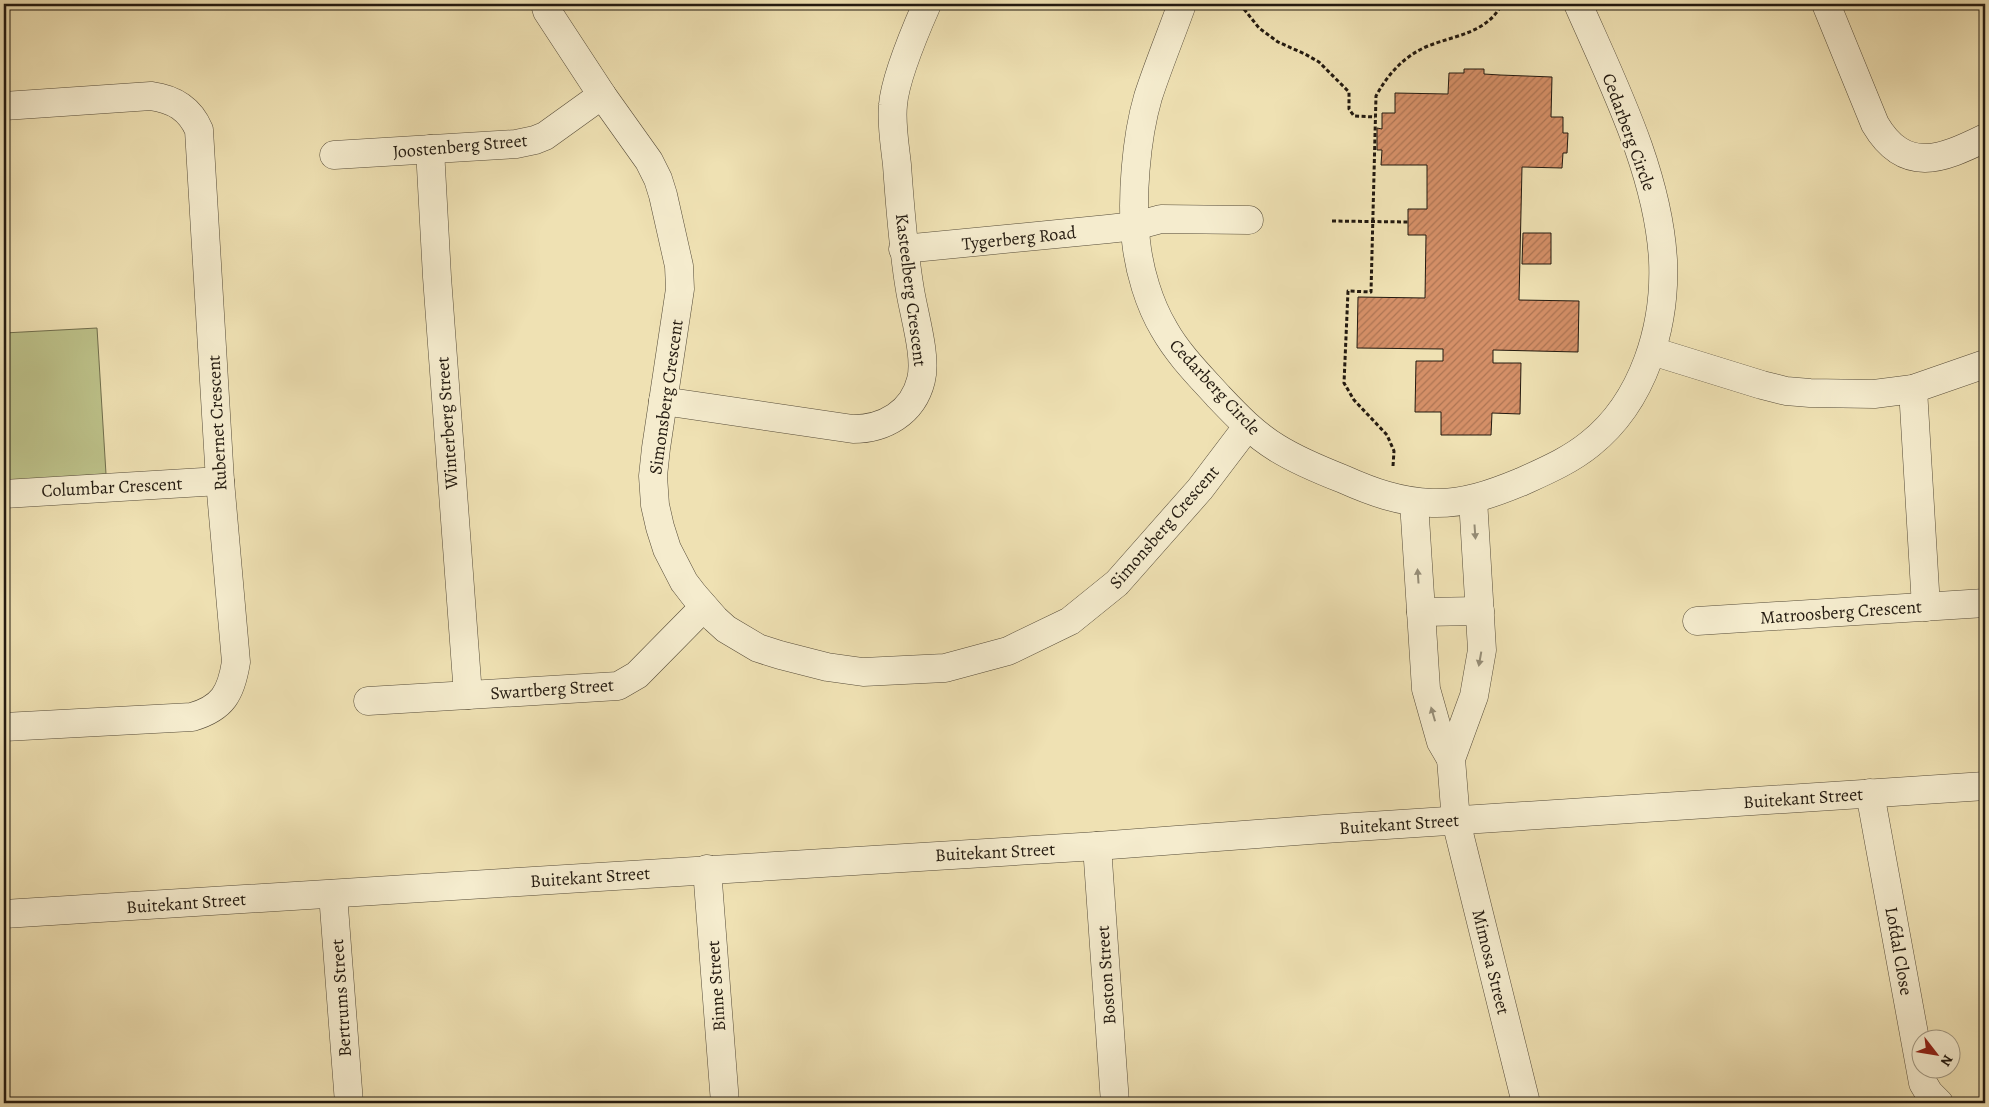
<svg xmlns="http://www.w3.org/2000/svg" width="1989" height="1107" viewBox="0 0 1989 1107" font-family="Alegreya,serif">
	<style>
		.park { fill: #bdc28a; stroke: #706e4d }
		.building { fill: url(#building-hatch); stroke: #231a10 }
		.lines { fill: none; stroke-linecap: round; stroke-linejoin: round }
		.minor-casing { stroke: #564c39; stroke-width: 29 }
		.path { stroke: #231a10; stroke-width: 3; stroke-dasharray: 4 2.5; stroke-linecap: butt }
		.minor { stroke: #f5ecce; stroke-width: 28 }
		.oneway { fill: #968e78 }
		.labels { text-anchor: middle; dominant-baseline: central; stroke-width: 5; stroke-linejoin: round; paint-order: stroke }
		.street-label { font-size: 18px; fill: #231a10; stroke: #f5ecce }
	</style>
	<defs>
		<pattern id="building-hatch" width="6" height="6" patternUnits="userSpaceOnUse" patternTransform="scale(1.25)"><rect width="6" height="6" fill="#d48f67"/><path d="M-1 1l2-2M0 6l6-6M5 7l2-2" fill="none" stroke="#ac7453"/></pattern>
	</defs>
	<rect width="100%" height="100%" fill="#efe1b3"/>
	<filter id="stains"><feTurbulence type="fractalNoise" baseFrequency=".004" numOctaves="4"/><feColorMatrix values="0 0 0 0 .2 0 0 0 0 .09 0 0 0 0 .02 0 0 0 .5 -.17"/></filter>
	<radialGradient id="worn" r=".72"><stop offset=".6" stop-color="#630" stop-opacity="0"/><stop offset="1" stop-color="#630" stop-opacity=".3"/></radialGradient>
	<polygon class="park" points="97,328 106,474 4,481 4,333"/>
	<g class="building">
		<polygon points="1326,4 1440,4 1440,6"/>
		<polygon points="1464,69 1484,69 1484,74 1500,75 1552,77 1551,117 1563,117 1563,133 1568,133 1567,153 1563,153 1562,168 1522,167 1519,300 1579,301 1578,352 1493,350 1493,363 1521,363 1520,414 1492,413 1491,435 1441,435 1441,412 1415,412 1416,361 1443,361 1443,349 1357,348 1358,297 1425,298 1426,235 1408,235 1408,209 1427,209 1427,165 1381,165 1382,150 1377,150 1377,128 1382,129 1382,113 1395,113 1395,93 1448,94 1449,73 1464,73"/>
		<polygon points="1523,233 1551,233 1551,264 1522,264"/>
	</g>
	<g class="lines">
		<g class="minor-casing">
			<g id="minor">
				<polyline points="545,4 547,11 602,95 649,161 658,179 663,195 679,266 680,289 656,448 653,476 655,505 660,527 667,549 684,582 694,595 715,619 726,629 758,648 780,655 827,667 863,672 945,668 1008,651 1070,621 1117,583 1200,489 1247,427"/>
				<path d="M1182,4C1171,35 1158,66 1148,97C1136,138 1131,200 1136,241C1139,270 1149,304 1164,329C1178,354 1199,375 1218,396C1237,416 1254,434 1277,448C1298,461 1320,470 1343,479C1372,492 1400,502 1432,503C1464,504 1492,494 1521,482C1545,471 1569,461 1590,444C1644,401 1666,326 1663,260C1658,172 1613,84 1578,4"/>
				<path d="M1826,4L1875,124C1905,175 1942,159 1985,138"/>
				<path d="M4,106L151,96C174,99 190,109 199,130L220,481L236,662C231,693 223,708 192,717L4,727"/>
				<polyline points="430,149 437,277 468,695"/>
				<polyline points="334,155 516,144 535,140 545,136 602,95"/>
				<polyline points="903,249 1108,229 1135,226 1161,219 1249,220"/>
				<polyline points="1652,351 1762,385 1786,391 1810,393 1874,394 1913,389 1985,364"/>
				<polyline points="1913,389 1926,607"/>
				<path d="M663,401L853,429C884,429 913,413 921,380C927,357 914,315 910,290C903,249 900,207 897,165C895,146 891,124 893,105C895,78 916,29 927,4"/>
				<polyline points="4,494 220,481"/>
				<polyline points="1473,499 1482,650 1474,696 1451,759 1456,821 1526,1103"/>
				<polyline points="1414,502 1426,689 1441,742 1451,759"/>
				<polyline points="1421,612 1480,611"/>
				<polyline points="1697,621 1985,603"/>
				<polyline points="368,701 618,686 637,675 704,607"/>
				<polyline points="1870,793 1923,1083 1929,1093 1939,1103"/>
				<polyline points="1097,846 1115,1103"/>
				<polyline points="707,869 725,1103"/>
				<polyline points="333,894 349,1103"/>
				<polyline points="4,914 1097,846 1324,829 1985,786"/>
			</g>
		</g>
		<g class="path">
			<polyline points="1240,4 1259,28 1278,42 1305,54 1319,62 1349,92 1349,109 1354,116 1375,117"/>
			<polyline points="1332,221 1408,222"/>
			<path d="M1393,466L1394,451L1387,435L1354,400L1344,383L1348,291L1371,292L1376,96C1388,74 1404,56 1428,46C1456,35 1487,33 1502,4"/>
		</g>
		<use href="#minor" class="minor"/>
	</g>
	<defs><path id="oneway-solid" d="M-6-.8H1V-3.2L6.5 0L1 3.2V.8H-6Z" transform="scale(1.25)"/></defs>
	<g class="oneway">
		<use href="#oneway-solid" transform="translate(1475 532) rotate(86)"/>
		<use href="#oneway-solid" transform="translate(1418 576) rotate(-94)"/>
		<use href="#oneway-solid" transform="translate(1480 659) rotate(100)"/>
		<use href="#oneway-solid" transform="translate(1433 714) rotate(-106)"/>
	</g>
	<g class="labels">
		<g class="street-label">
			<text transform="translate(1629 132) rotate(70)">Cedarberg Circle</text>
			<text transform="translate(460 146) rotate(-5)">Joostenberg Street</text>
			<text transform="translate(1019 238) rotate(-6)">Tygerberg Road</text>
			<text transform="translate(911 290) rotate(83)">Kasteelberg Crescent</text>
			<text transform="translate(1215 387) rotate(47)">Cedarberg Circle</text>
			<text transform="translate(666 397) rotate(-82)">Simonsberg Crescent</text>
			<text transform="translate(217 423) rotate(-93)">Rubernet Crescent</text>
			<text transform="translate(447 423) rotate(-94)">Winterberg Street</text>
			<text transform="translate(112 487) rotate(-3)">Columbar Crescent</text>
			<text transform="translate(1164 527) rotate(-49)">Simonsberg Crescent</text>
			<text transform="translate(1841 612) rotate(-4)">Matroosberg Crescent</text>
			<text transform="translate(552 689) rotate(-4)">Swartberg Street</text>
			<text transform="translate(1803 798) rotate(-4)">Buitekant Street</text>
			<text transform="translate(1399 824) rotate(-4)">Buitekant Street</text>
			<text transform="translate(995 852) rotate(-3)">Buitekant Street</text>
			<text transform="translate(590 877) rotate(-4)">Buitekant Street</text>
			<text transform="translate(186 903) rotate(-4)">Buitekant Street</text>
			<text transform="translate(1899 951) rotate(80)">Lofdal Close</text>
			<text transform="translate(1491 962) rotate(76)">Mimosa Street</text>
			<text transform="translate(1106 975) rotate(-94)">Boston Street</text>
			<text transform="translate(716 986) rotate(-94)">Binne Street</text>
			<text transform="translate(341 998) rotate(-94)">Bertrums Street</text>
		</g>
	</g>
	<rect width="1989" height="1107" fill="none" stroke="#efe1b3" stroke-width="20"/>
	<rect x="5" y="5" width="1979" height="1097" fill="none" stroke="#231a10" stroke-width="2.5"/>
	<rect x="10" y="10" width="1969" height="1087" fill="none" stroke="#231a10"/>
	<g transform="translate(1936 1054) rotate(121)"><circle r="24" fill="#f5ecce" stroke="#a19882"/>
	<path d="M0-4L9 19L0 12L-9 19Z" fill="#8f2418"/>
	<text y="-8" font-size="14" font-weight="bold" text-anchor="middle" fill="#231a10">N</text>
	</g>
	<rect width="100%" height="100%" filter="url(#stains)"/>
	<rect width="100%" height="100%" fill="url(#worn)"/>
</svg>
